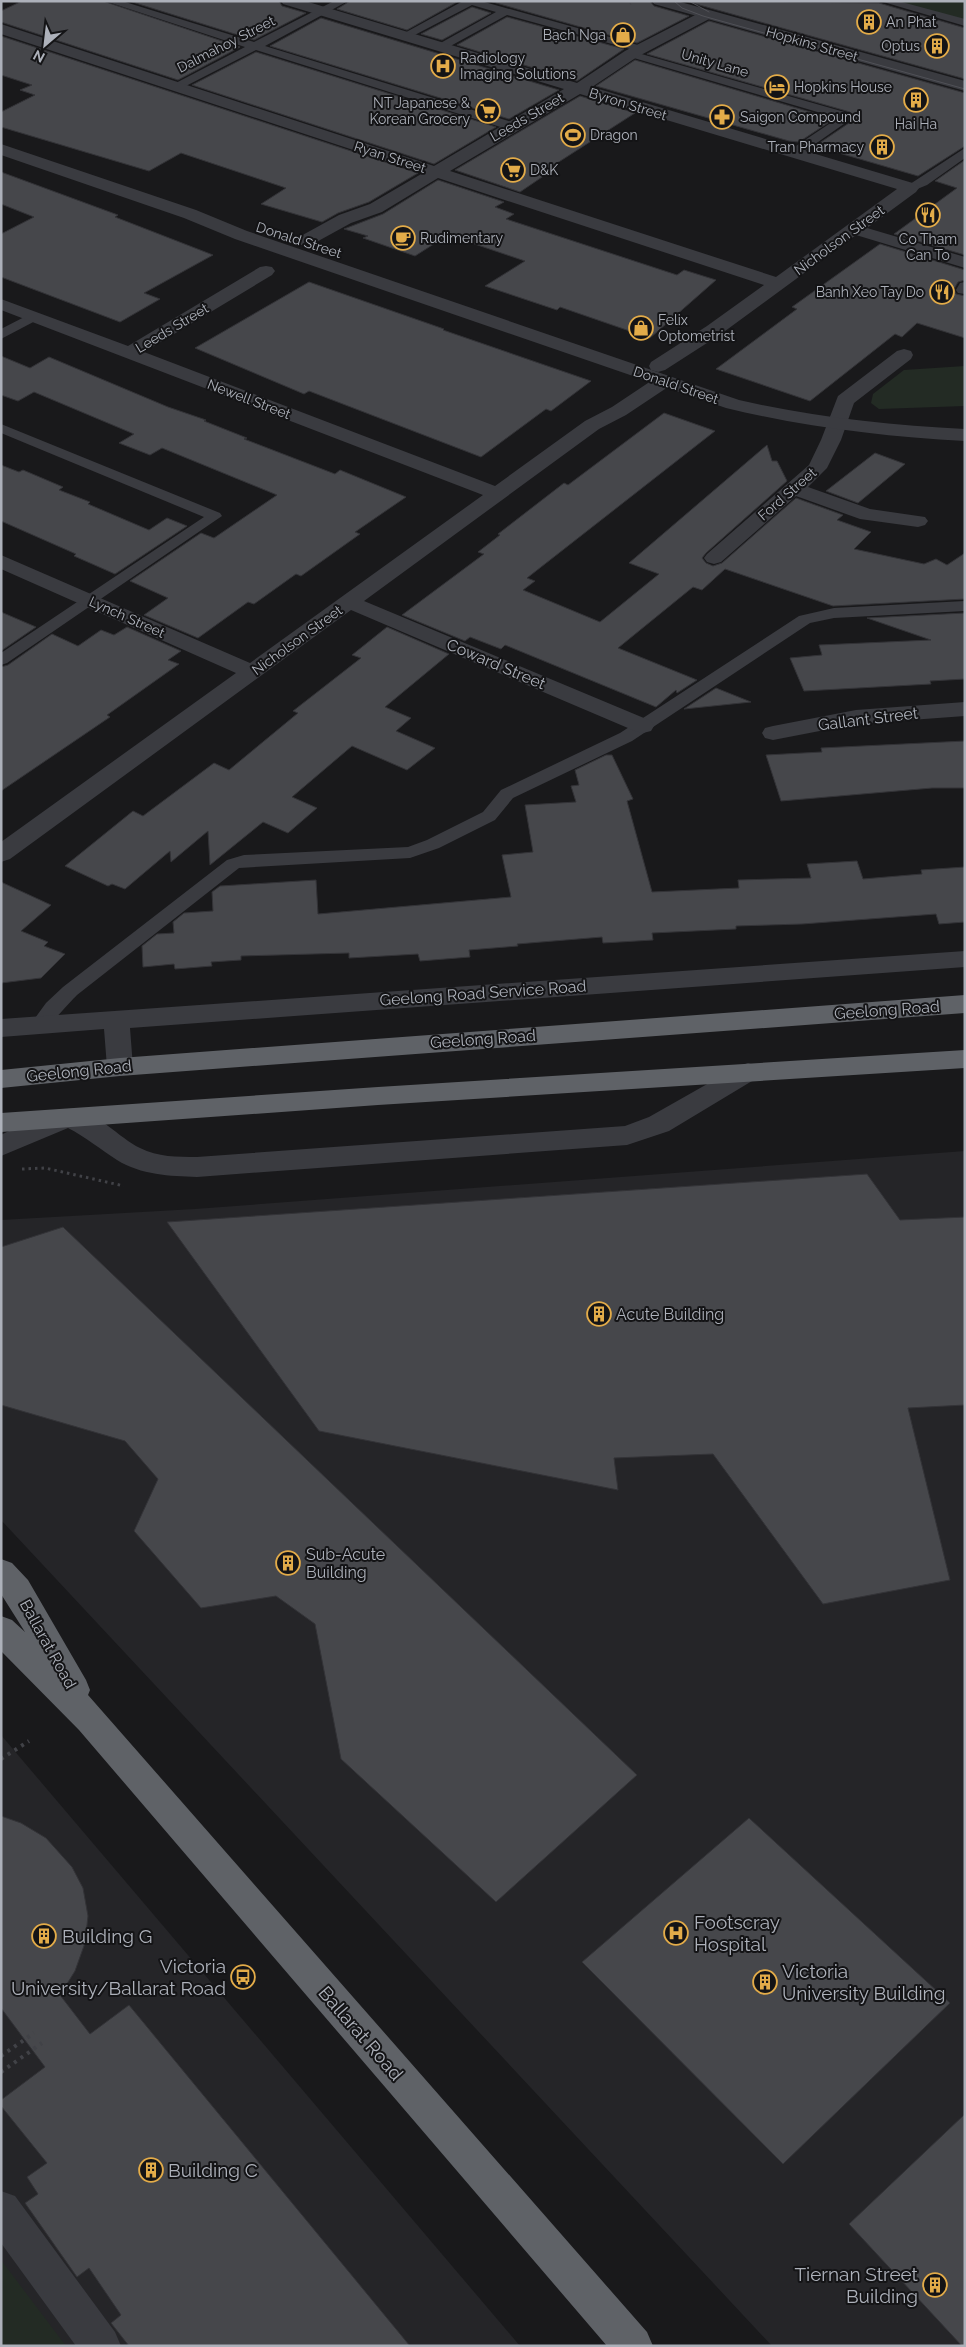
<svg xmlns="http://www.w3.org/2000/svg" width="966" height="2347" viewBox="0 0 966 2347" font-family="Raleway,sans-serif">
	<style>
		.built { fill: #252528 }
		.green { fill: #232b24 }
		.building { fill: #46474b; stroke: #333337 }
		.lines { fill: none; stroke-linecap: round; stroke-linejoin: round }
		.path-far2 { stroke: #414247; stroke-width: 2; stroke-dasharray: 1 2.5; stroke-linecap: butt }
		.path-far1 { stroke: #414247; stroke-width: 3; stroke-dasharray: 2.5 4; stroke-linecap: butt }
		.path { stroke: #414247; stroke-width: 4; stroke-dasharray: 3 5; stroke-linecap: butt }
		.service { fill: #3a3b40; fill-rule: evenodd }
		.minor { fill: #3a3b40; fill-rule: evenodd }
		.tertiary { fill: #3a3b40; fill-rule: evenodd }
		.trunk { fill: #5f6267; fill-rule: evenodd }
		.tram { stroke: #505157; stroke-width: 1 }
		.labels { text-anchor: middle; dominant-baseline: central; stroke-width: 4; stroke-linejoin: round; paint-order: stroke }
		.far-poi-label { font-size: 14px; fill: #adb1ba; stroke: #141416; text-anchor: start }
		.far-street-label { font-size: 14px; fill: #adb1ba; stroke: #141416 }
		.street-label { font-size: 16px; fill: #adb1ba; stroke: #141416 }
		.poi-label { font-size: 16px; fill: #adb1ba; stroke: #141416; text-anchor: start }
		.near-poi-label { font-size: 19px; fill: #adb1ba; stroke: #141416; text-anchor: start }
		.near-street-label { font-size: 19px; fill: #adb1ba; stroke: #141416 }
	</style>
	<rect width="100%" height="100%" fill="#19191b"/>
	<g class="built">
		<polygon points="965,1151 965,2346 772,2346 1,1520 1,1220 195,1209"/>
		<polygon points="1,1735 520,2346 1,2346"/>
	</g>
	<g class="green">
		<polygon points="894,1 965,1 965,20"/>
		<polygon points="965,366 965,406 879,409 871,403 873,394 904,370"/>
		<polygon points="1,2260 66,2346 1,2346"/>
	</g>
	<g class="building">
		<polygon points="22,1 103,1 240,47 178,80 1,22 1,11"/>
		<polygon points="129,1 279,1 282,6 306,13 254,40"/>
		<polygon points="350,1 459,1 407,30 337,9"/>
		<polygon points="489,1 650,1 654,6 689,16 637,43"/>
		<polygon points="685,1 879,3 965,28 965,79"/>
		<polygon points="472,7 491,13 442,40 421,34"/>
		<polygon points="507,17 624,49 577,81 457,45"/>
		<polygon points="321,18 559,90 509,119 270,46"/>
		<polygon points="709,21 965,93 965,146 918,176 815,146 852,121 850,112 647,54"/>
		<polygon points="1,36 418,173 369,202 338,213 322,222 261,204 286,188 181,153 149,171 1,127 1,112 35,95 20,90 32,85 1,75"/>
		<polygon points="256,52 496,127 434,164 192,85"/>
		<polygon points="635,60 834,119 799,142 789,141 596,86"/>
		<polygon points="580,96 635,113 540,174 545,175 520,192 455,170"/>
		<polygon points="965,160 965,255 894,234 957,188 935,181"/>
		<polygon points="1,172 118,215 115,217 213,255 144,293 160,299 120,322 1,277 1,234 34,217 1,204"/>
		<polygon points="438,180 504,202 495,207 514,214 506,219 677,275 684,270 716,280 650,338 560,307 557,310 485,286 525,261 448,235 415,256 363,238 368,236 344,229 383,214"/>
		<polygon points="880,244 965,270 965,280 958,282 954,289 956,294 965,296 965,338 917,323 902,337 895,334 810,401 716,369 797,309 792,307"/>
		<polygon points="309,282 444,329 443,330 591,381 551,411 546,409 481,457 309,391 304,394 195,348"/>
		<polygon points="1,356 30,368 49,357 168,407 206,420 204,421 247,438 244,439 335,474 340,470 406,497 355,532 360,534 301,576 296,574 254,604 248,602 198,638 144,615 168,598 130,581 201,533 214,538 277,495 162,448 150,455 119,443 134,434 34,392 18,401 1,395"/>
		<polygon points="664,413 715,431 527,578 535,581 523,590 600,622 659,574 629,563 767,445 772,461 777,461 787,481 706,553 702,558 706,563 713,566 722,563 796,498 843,515 837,520 871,532 854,549 924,564 936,559 947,565 965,553 965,599 833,606 725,569 702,590 693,587 618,648 697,680 677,693 676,690 656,707 505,645 501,649 470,637 465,641 402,615 484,554 478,552 500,535 498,534 564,483 568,485"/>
		<polygon points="875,453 905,464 858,503 826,491"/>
		<polygon points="1,465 19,472 23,470 63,487 59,490 90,502 88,504 149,530 167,518 187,526 115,574 74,556 76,554 1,521"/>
		<polygon points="1,612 36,627 1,651"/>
		<polygon points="965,613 965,679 930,681 931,684 804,691 790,658 822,655 819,645 931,640 867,618"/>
		<polygon points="127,627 181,651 168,660 179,664 107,715 110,717 1,791 1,667 8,665 52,634 78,646 101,630 114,635"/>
		<polygon points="387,627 449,654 385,707 411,718 396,731 435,748 407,770 352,746 292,797 317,808 288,833 263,822 210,865 208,831 171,862 170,851 125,889 112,884 108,886 65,866 133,811 143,816 214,763 229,770 298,713 293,711 361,658 352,655"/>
		<polygon points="716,688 751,702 684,709"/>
		<polygon points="965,741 965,788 932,788 781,801 766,755 822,752 821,748"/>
		<polygon points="606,755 612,755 633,799 627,801 652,892 739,888 738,880 811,878 807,864 857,861 863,879 922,874 921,870 965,867 965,922 939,924 936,914 802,924 736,926 736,929 652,933 653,940 603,943 602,937 517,944 518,946 469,950 470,957 420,961 418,954 349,958 349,953 241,956 241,960 211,962 212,966 175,969 174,964 143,967 142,946 157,934 174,933 173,922 184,913 213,911 212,892 220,886 316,880 318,914 511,897 502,855 533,852 525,805 576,802 571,786 579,785 575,770"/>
		<polygon points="1,882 51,905 21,931 48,942 44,946 65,954 41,978 1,983"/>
		<polygon points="867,1174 900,1220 965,1217 965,1405 908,1408 950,1580 823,1604 713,1454 614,1458 618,1490 319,1431 167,1222"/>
		<polygon points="63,1227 637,1775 496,1902 341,1759 315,1624 276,1596 201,1608 134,1531 158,1479 125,1441 1,1405 1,1247"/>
		<polygon points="1,1816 21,1823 46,1838 72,1867 83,1888 88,1916 85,1943 75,1971 60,1995 90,2034 129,2005 410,2346 129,2346 111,2323 121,2315 89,2268 77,2277 25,2203 38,2194 27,2177 47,2163 1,2106 1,2100 45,2067 1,2008"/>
		<polygon points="749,1818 950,2003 783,2164 582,1962"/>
		<polygon points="965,2114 965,2346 962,2346 849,2224"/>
	</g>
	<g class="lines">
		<polyline class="path-far2" points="630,4 632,3"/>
		<polyline class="path-far1" points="22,1169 45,1168 124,1186"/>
		<g class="path">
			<polyline points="1,1759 29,1741"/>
			<polyline points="1,2056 34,2033"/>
			<polyline points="1,2072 42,2043"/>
		</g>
		<g class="service">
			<polygon points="105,1 122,1 254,42 334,1 348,1 265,46 515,123 517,126 515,129 507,129 256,50 180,89 172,89 170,87 172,85 245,47"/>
			<polygon points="463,1 481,1 645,47 647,49 641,52 507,15 445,49 437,49 435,47 437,45 496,12 472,5 409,38 405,39 399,36"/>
			<polygon points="880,1 898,1 965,19 965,26"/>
			<polygon points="631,51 848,113 851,119 798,156 790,156 788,153 790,150 838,118 627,56 625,54"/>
			<polygon points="965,148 965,158 927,185 910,192 904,188"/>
			<polygon points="965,282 965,294 958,293 956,290 960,283"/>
			<polygon points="34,312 41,316 39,319 1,339 1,329"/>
			<polygon points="1,424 220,513 222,516 7,663 1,665 1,653 204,517 1,433"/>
			<path d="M965,601V611L834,618L810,623L632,741L513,798L495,820L439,848L410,858L239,868L77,995C71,1001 47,1028 44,1030C40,1032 36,1031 32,1030L30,1025L46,1003L63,987L227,860L244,855L408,847L427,840L483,812L501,790L620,733L799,616L834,608Z"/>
		</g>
		<g class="minor">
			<path d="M281,1H305L577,83L625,51L701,12H711L714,15L711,18L637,57L592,87L916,184L919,188L916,192L867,228L965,257V268L856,235L721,334L665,370L658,372L651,370L649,366L651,362L707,326L764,285L438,178L382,212L351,223L311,245H299L296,241L299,237L339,215L370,204L423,173L1,34V24L434,166L564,89L283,4ZM580,94L897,189L776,277L450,171Z"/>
			<polygon points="266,266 272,267 275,271 272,275 144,352 495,486 585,421 612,407 657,377 664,375 671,377 674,381 671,385 626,415 599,429 364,601 651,721 654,726 651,731 643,733 635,731 351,610 10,859 1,862 1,842 236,673 1,569 1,555 250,663 483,495 1,310 1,299 128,346 260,267"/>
			<polygon points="904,349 911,351 913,355 911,359 854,403 841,440 827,468 808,487 870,509 925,517 928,521 925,525 918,527 860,519 796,496 721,562 714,564 707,562 704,558 707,554 809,465 821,440 838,396 897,351"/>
			<polygon points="965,702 965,716 856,724 773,740 765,738 762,733 765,728 773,726 856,710"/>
			<polygon points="965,951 965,967 130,1028 133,1067 129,1073 120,1076 111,1073 107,1067 104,1029 1,1037 1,1019"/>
			<path d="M748,1063L757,1066L761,1072L757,1078L669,1131L627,1145L197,1177C170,1176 141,1175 117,1160C101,1150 86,1137 68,1128L1,1156V1135C19,1127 55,1107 74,1109C98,1112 119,1138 140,1148C158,1157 177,1157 197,1157L625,1126L649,1117L739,1066Z"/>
			<polygon points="1,2191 15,2196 115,2332 121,2346 76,2346 1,2243"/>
		</g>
		<g class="tertiary">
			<polygon points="652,1 677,1 965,81 965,91 654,4"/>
			<path d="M1,144L196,210L247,231L739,400C813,417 889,425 965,429V441C885,437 804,427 726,408L235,239L184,218L1,155Z"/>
		</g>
		<g class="trunk">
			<polygon points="965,995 965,1013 120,1076 1,1088 1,1070 120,1058"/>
			<polygon points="965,1050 965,1068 378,1105 1,1132 1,1113 378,1087"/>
			<polygon points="1,1559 12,1563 28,1580 86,1680 90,1690 88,1695 647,2332 653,2346 607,2346 79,1730 1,1651 1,1616 12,1620 25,1632 1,1594"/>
		</g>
		<g class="tram">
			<polyline points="674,1 682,8 703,16 965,89"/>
			<polyline points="689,1 709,12"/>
		</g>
	</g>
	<defs>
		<g id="building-ring" transform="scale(1.25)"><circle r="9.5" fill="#141416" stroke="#e3ac49" stroke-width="1.5"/><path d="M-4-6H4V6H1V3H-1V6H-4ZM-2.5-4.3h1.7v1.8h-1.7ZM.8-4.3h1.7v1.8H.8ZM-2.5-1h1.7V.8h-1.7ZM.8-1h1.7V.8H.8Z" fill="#e3ac49"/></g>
		<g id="shop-ring" transform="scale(1.25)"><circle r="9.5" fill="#141416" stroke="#e3ac49" stroke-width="1.5"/><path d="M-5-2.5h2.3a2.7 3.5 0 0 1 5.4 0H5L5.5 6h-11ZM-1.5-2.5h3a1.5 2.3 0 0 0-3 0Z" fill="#e3ac49"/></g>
		<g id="hospital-ring" transform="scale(1.25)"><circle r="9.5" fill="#141416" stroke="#e3ac49" stroke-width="1.5"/><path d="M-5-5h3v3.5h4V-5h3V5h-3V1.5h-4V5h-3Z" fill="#e3ac49"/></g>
		<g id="hotel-ring" transform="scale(1.25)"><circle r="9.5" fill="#141416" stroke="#e3ac49" stroke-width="1.5"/><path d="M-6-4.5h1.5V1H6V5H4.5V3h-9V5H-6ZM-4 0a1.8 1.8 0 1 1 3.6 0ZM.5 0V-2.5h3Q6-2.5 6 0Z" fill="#e3ac49"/></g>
		<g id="supermarket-ring" transform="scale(1.25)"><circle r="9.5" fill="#141416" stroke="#e3ac49" stroke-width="1.5"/><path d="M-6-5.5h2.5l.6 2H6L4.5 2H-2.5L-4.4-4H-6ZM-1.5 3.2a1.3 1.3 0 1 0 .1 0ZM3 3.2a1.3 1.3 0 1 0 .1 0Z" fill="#e3ac49"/></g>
		<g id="pharmacy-ring" transform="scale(1.25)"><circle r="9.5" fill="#141416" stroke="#e3ac49" stroke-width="1.5"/><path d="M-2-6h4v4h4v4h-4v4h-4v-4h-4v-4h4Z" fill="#e3ac49"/></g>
		<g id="stadium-ring" transform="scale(1.25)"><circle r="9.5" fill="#141416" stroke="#e3ac49" stroke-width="1.5"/><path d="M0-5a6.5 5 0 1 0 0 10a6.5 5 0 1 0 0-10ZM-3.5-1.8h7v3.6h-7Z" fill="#e3ac49"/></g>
		<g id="restaurant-ring" transform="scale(1.25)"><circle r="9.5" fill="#141416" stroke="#e3ac49" stroke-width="1.5"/><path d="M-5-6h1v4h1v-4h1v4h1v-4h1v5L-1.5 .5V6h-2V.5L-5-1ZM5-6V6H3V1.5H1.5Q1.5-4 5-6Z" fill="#e3ac49"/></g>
		<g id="cafe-ring" transform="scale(1.25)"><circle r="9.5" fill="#141416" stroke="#e3ac49" stroke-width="1.5"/><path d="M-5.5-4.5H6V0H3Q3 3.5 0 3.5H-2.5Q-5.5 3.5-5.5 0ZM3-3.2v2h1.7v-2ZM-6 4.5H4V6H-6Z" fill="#e3ac49"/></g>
		<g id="bus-ring" transform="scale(1.25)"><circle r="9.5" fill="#141416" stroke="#e3ac49" stroke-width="1.5"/><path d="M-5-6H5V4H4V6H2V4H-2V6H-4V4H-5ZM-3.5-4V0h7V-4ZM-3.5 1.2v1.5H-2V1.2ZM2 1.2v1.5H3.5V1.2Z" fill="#e3ac49"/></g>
	</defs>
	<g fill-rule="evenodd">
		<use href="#building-ring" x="869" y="22"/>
		<use href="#shop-ring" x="623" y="35"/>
		<use href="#building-ring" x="937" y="46"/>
		<use href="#hospital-ring" x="443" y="66"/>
		<use href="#hotel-ring" x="777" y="87"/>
		<use href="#building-ring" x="916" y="100"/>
		<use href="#supermarket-ring" x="488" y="111"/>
		<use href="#pharmacy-ring" x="722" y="117"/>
		<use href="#stadium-ring" x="573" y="135"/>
		<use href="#building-ring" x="882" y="147"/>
		<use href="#supermarket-ring" x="513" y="170"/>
		<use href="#restaurant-ring" x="928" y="215"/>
		<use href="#cafe-ring" x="403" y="238"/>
		<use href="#restaurant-ring" x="942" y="292"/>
		<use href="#shop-ring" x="641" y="328"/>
		<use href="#building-ring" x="599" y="1314"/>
		<use href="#building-ring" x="288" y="1563"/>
		<use href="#hospital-ring" x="676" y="1933"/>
		<use href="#building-ring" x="44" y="1936"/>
		<use href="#bus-ring" x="243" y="1977"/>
		<use href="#building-ring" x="765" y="1982"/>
		<use href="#building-ring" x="151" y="2170"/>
		<use href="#building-ring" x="935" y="2285"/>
	</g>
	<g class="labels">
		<g class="far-poi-label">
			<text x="886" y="22">An Phat</text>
			<text x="606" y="35" text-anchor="end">Bạch Nga</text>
			<text x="920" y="46" text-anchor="end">Optus</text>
			<text x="460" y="58">Radiology<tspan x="460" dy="16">Imaging Solutions</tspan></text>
			<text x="794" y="87">Hopkins House</text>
			<text x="470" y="103" text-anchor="end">NT Japanese &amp;<tspan x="470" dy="16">Korean Grocery</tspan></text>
			<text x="740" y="117">Saigon Compound</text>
			<text x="916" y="124" text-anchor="middle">Hai Ha</text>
			<text x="590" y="135">Dragon</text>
			<text x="864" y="147" text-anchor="end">Tran Pharmacy</text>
			<text x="530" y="170">D&amp;K</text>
			<text x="420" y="238">Rudimentary</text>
			<text x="928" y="239" text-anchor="middle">Co Tham<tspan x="928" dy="16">Can To</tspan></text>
			<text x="924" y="292" text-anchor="end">Banh Xeo Tay Do</text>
			<text x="658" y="320">Felix<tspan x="658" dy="16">Optometrist</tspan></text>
		</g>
		<g class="far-street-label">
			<text transform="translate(226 44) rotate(-27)">Dalmahoy Street</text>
			<text transform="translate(812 44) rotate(16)">Hopkins Street</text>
			<text transform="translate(715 63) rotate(16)">Unity Lane</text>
			<text transform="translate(628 104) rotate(17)">Byron Street</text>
			<text transform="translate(527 117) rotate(-30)">Leeds Street</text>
			<text transform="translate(390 157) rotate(18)">Ryan Street</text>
			<text transform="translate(299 240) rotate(18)">Donald Street</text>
			<text transform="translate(839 240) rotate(-36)">Nicholson Street</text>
			<text transform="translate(172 328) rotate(-31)">Leeds Street</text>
			<text transform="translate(676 385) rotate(19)">Donald Street</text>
			<text transform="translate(249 399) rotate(21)">Newell Street</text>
			<text transform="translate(787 494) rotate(-41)">Ford Street</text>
			<text transform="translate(127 617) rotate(24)">Lynch Street</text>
			<text transform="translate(297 640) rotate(-36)">Nicholson Street</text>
		</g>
		<g class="street-label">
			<text transform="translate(496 664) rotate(23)">Coward Street</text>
			<text transform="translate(868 719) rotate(-7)">Gallant Street</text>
			<text transform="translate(483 993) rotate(-4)">Geelong Road Service Road</text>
			<text transform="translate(887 1010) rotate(-4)">Geelong Road</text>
			<text transform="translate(483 1039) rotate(-4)">Geelong Road</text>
			<text transform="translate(79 1071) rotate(-6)">Geelong Road</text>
			<text transform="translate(48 1644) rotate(61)">Ballarat Road</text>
		</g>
		<g class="poi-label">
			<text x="616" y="1314">Acute Building</text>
			<text x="306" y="1554">Sub-Acute<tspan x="306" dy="18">Building</tspan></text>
		</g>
		<g class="near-poi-label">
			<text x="694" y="1922">Footscray<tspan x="694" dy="22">Hospital</tspan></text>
			<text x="62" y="1936">Building G</text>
			<text x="226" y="1966" text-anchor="end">Victoria<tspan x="226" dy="22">University/Ballarat Road</tspan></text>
			<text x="782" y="1971">Victoria<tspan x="782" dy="22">University Building</tspan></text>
			<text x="168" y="2170">Building C</text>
			<text x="918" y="2274" text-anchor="end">Tiernan Street<tspan x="918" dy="22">Building</tspan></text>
		</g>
		<g class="near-street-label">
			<text transform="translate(361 2033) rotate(49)">Ballarat Road</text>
		</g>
	</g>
	<rect width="966" height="2347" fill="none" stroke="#adb1ba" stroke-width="5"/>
	<g transform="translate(45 45) rotate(208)" stroke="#141416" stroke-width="4" paint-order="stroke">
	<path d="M0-4L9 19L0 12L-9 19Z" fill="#adb1ba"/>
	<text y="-8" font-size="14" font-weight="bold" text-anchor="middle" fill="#adb1ba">N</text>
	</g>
</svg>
